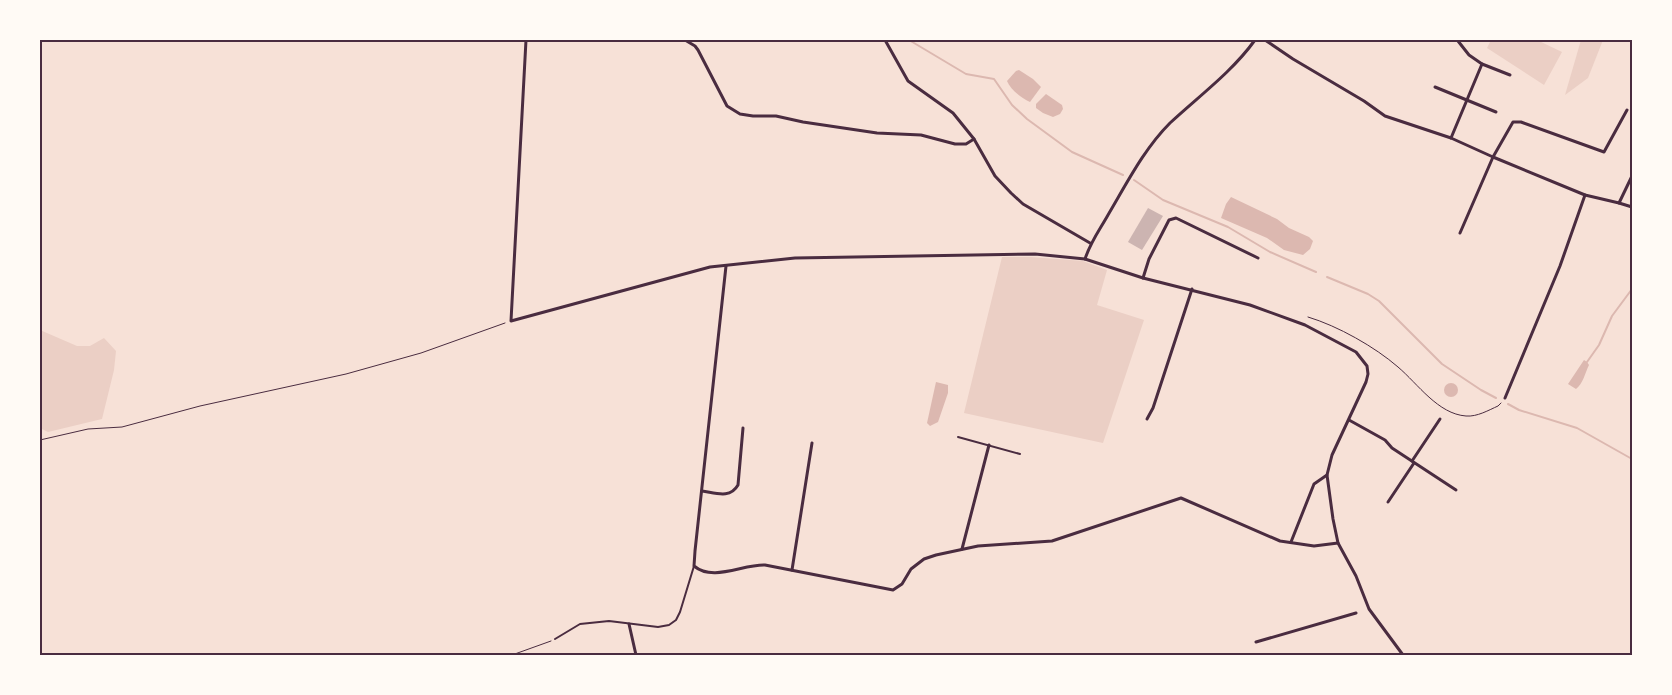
<svg xmlns="http://www.w3.org/2000/svg" width="1672" height="695" viewBox="0 0 1672 695" font-family="'Sofia Sans Condensed',sans-serif">
	<style>
		.green { fill: #ebcfc5 }
		.water { fill: #dcb8b0 }
		.lines { fill: none; stroke-linecap: round; stroke-linejoin: round }
		.stream { stroke: #dcb8b0; stroke-width: 2 }
		.building { fill: #ccb4b1 }
		.path { stroke: #4a2c40; stroke-width: 1 }
		.service { stroke: #4a2c40; stroke-width: 2 }
		.minor { stroke: #4a2c40; stroke-width: 3 }
		.neatline { fill: none; stroke: #4a2c40; stroke-width: 2 }
	</style>
	<rect width="100%" height="100%" fill="#f7e1d7"/>
	<g class="green">
		<polygon points="1491,40 1537,40 1562,52 1544,85 1487,48"/>
		<polygon points="1581,40 1603,40 1588,78 1565,95"/>
		<polygon points="1002,257 1031,257 1083,261 1107,270 1097,305 1144,320 1103,443 964,413"/>
		<polygon points="40,330 77,346 90,346 104,338 116,351 114,370 102,419 48,432 40,428"/>
	</g>
	<g class="water">
		<path d="M1019,70L1033,79L1041,87L1030,102C1021,98 1011,90 1007,81L1016,71Z"/>
		<polygon points="1046,94 1062,105 1063,109 1060,114 1053,117 1043,113 1036,108 1036,104"/>
		<polygon points="1231,197 1277,219 1289,228 1309,237 1313,241 1310,249 1303,255 1284,250 1267,238 1221,218 1226,204"/>
		<path d="M1584,360L1587,362L1589,365C1585,373 1583,384 1576,389L1568,384Z"/>
		<polygon points="936,382 948,385 948,393 938,422 930,426 927,423"/>
		<circle cx="1451" cy="390" r="7"/>
	</g>
	<g class="lines">
		<g class="stream">
			<polyline points="909,40 966,74 994,79 1012,105 1027,119 1072,152 1123,175"/>
			<polyline points="1134,180 1163,200 1228,227 1270,252 1316,272"/>
			<polyline points="1327,277 1368,294 1379,301 1442,364 1481,390 1496,398"/>
			<polyline points="1587,362 1599,345 1612,316 1632,289"/>
			<polyline points="1508,404 1519,410 1577,428 1632,459"/>
		</g>
	</g>
	<polygon class="building" points="1148,208 1163,216 1142,250 1128,242"/>
	<g class="lines">
		<g class="path">
			<path d="M1308,317C1338,326 1375,347 1398,367C1418,384 1438,414 1466,416C1477,417 1489,410 1498,406L1501,403"/>
			<polyline points="40,440 88,429 122,427 200,406 346,374 421,353 505,323"/>
			<polyline points="512,655 551,641"/>
		</g>
		<g class="service">
			<polyline points="958,437 1020,454"/>
			<polyline points="555,639 580,624 609,621 658,627 669,625 676,620 680,612 694,566"/>
		</g>
		<g class="minor">
			<polyline points="526,40 511,321 710,267 795,258 1035,254 1085,259 1143,278 1250,305 1305,325 1356,352 1367,366 1368,374 1366,382 1332,455 1327,475 1333,519 1338,543 1356,576 1369,609 1403,655"/>
			<polyline points="685,40 695,46 698,50 727,106 740,114 753,116 776,116 803,122 877,133 921,135 955,144 966,144 974,139"/>
			<polyline points="885,40 908,81 953,113 974,139 995,176 1011,193 1023,204 1090,243"/>
			<polyline points="1265,40 1293,59 1364,101 1385,116 1451,138 1493,157 1585,195 1619,203 1632,176"/>
			<polyline points="1482,64 1510,75"/>
			<polyline points="1435,87 1496,112"/>
			<polyline points="1451,138 1482,64 1469,55 1458,41"/>
			<polyline points="1619,203 1632,207"/>
			<polyline points="1460,233 1493,157 1513,122 1521,122 1604,152 1627,110"/>
			<path d="M1085,259C1091,241 1099,231 1108,215C1127,183 1144,149 1170,123C1199,96 1232,72 1255,40"/>
			<path d="M726,266L695,551L694,566C713,582 743,564 765,565L893,590L902,584L911,569L924,559L936,555L978,546L1052,541L1181,498L1280,541L1314,546L1338,543"/>
			<polyline points="1143,278 1149,259 1169,220 1176,218 1258,258"/>
			<polyline points="1505,398 1560,266 1585,195"/>
			<polyline points="1147,419 1153,408 1192,289"/>
			<polyline points="1349,420 1385,440 1392,448 1456,490"/>
			<polyline points="1412,461 1440,419"/>
			<path d="M702,491C716,493 730,499 738,485L743,428"/>
			<polyline points="1388,502 1414,463"/>
			<polyline points="1291,542 1314,484 1327,475"/>
			<polyline points="962,549 989,445"/>
			<polyline points="792,570 812,443"/>
			<polyline points="629,624 636,655"/>
			<polyline points="1256,642 1356,613"/>
		</g>
	</g>
	<rect width="1672" height="695" fill="none" stroke="#fffaf5" stroke-width="82"/>
	<rect x="41" y="41" width="1590" height="613" class="neatline"/>
</svg>
